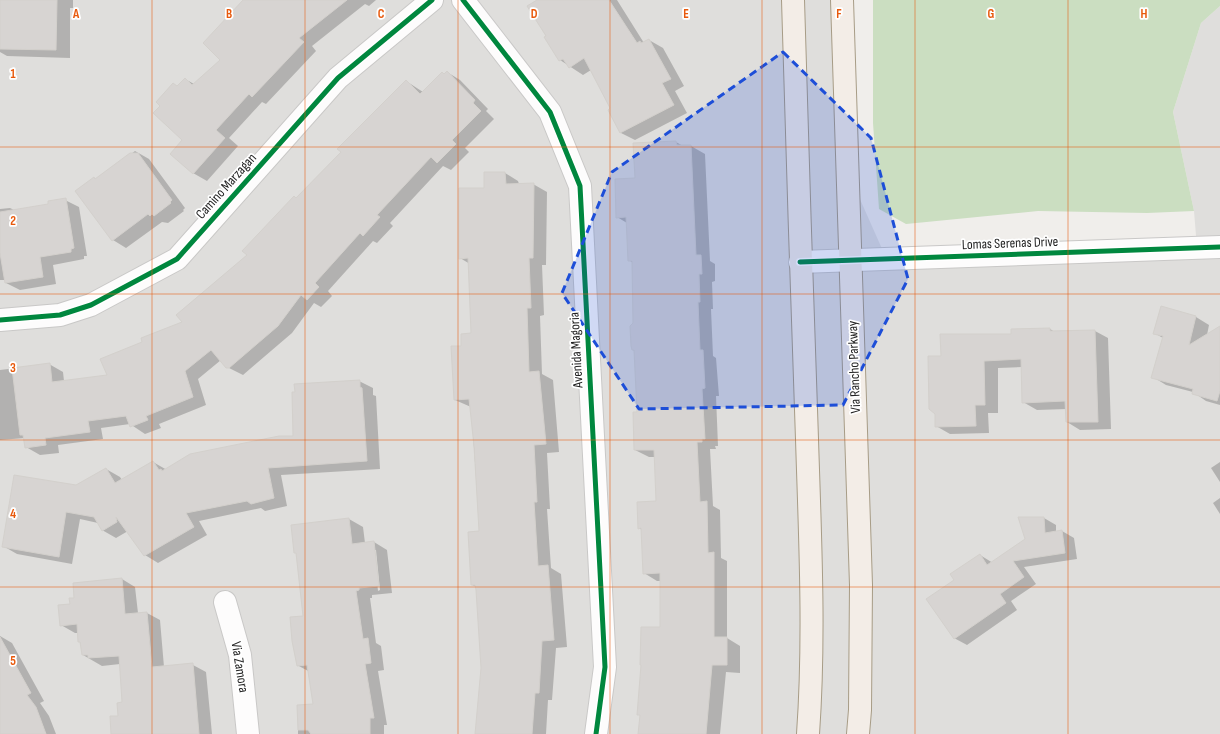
<svg xmlns="http://www.w3.org/2000/svg" width="1220" height="734" viewBox="0 0 1220 734" font-family="'Sofia Sans Condensed',sans-serif">
	<style>
		.residential { fill: #dfdedc }
		.forest { fill: #cbdec1 }
		.shadow { fill: #0003; fill-rule: evenodd }
		.building { fill: #d7d4d2; stroke: #d3d0cc }
		.lines { fill: none; stroke-linecap: round; stroke-linejoin: round }
		.minor-casing { stroke: #c9c8c7; stroke-width: 24 }
		.major-casing { stroke: #a79c86; stroke-width: 24 }
		.minor { stroke: #fdfcfc; stroke-width: 22 }
		.major { stroke: #f3ede7; stroke-width: 22 }
		.cycleway-casing { stroke: #fff; stroke-width: 8 }
		.cycleway { stroke: #00873e; stroke-width: 5 }
		.marked { fill: #1d4ed8; fill-opacity: 0.2; stroke: #1d4ed8; stroke-width: 3; stroke-dasharray: 8 5; stroke-linejoin: round }
		.grid { fill: none; stroke: #e8590c; stroke-width: 1; stroke-opacity: 0.55 }
		.labels { text-anchor: middle; dominant-baseline: central; stroke-width: 3.5; stroke-linejoin: round; paint-order: stroke }
		.street-label { font-size: 14px; fill: #222; stroke: #fff }
		.grid-label { font-size: 13px; text-anchor: middle; font-weight: bold; fill: #e8590c; stroke: #fff; stroke-width: 3.5; stroke-linejoin: round; paint-order: stroke }
	</style>
	<rect width="100%" height="100%" fill="#f0eeeb"/>
	<polygon class="residential" points="0,0 840,0 847,170 887,260 1197,248 1194,211 1173,112 1201,23 1220,6 1220,734 0,734"/>
	<polygon class="forest" points="873,0 1220,0 1220,6 1201,23 1173,112 1194,211 1147,213 1038,211 906,224 879,209 873,123"/>
	<g class="shadow">
		<polygon points="0,0 73,0 73,8 70,8 70,58 7,56 0,52"/>
		<polygon points="243,0 376,0 369,6 365,4 312,46 316,51 266,104 262,102 229,138 238,146 207,181 193,173 184,140 178,87 185,79 194,84 222,60"/>
		<polygon points="539,0 617,0 644,43 649,40 663,48 684,86 675,91 687,113 635,140 621,133 609,110 612,109 591,70 583,75 560,60 529,6"/>
		<polygon points="447,72 460,80 488,109 486,111 494,119 465,148 469,152 451,170 443,166 390,223 393,226 377,243 373,241 328,291 332,296 321,307 314,303 292,333 243,375 227,367 221,360 198,379 206,405 159,424 161,428 145,434 130,424 101,428 103,439 58,445 59,453 40,455 26,447 25,438 0,440 0,370 49,364 63,372 64,381 109,376 144,342 183,322 249,255 297,199 342,152 406,81 423,92"/>
		<polygon points="676,142 683,146 691,146 705,154 710,261 715,264 715,281 712,282 713,309 711,309 713,356 716,358 719,396 716,396 718,446 715,446 716,449 710,449 713,506 720,510 721,558 727,561 727,638 740,646 740,673 726,672 720,734 639,734 641,716 638,714 661,628 661,581 657,581 644,573 642,530 639,528 657,502 656,457 649,457 635,450 638,413 635,351 633,350 633,263 629,260 627,223 617,217 636,179"/>
		<polygon points="135,151 149,159 185,208 183,210 184,211 168,223 162,222 126,248 113,240 94,178 96,180"/>
		<polygon points="505,173 518,181 519,184 533,184 547,192 546,265 542,265 544,315 540,316 542,374 553,380 559,452 547,453 550,509 547,509 551,568 561,574 567,647 556,648 552,700 548,700 546,734 477,734 482,668 477,587 472,585 480,532 471,407 455,400 462,347 472,334 470,264 460,258 485,189"/>
		<polygon points="65,200 79,207 87,256 84,256 84,259 53,265 56,284 20,290 6,283 6,280 0,280 0,209 10,208 14,210 49,205"/>
		<polygon points="1161,308 1196,317 1209,325 1207,335 1220,327 1220,405 1206,401 1193,392 1166,385 1153,377 1163,338 1154,333"/>
		<polygon points="1050,329 1055,332 1095,331 1108,338 1111,429 1080,430 1067,422 1067,409 1037,410 1023,402 1022,367 998,368 998,413 988,413 989,433 950,434 936,426 942,357 1012,335"/>
		<polygon points="359,381 373,388 373,395 376,396 380,469 281,475 287,506 265,511 261,508 199,521 207,535 158,563 145,555 128,531 116,538 102,530 98,523 80,519 72,564 17,554 3,546 76,486 106,469 120,477 122,480 153,462 167,470 294,437"/>
		<polygon points="1220,462 1220,482 1211,468"/>
		<polygon points="1220,498 1220,514 1213,503"/>
		<polygon points="1044,518 1056,525 1056,532 1062,531 1074,538 1077,559 1024,567 1036,584 1011,601 1017,610 967,645 954,638 955,580 980,555 993,563 1026,539"/>
		<path d="M349,519L363,527L365,543L374,542L387,550L392,593L372,595V598H370L376,643L381,646L384,670L378,671L387,725H384V734H298V706L315,705L310,672L297,665L304,617L298,554L295,552ZM374,550H376L380,590L378,591Z"/>
		<polygon points="122,579 135,587 138,613 147,613 160,620 164,667 193,665 206,672 212,734 112,734 123,703 120,664 102,666 83,655 78,633 75,633 61,625 71,604"/>
		<polygon points="0,636 12,643 44,701 40,703 49,716 56,734 0,734"/>
	</g>
	<g class="building">
		<polygon points="0,0 57,0 56,50 0,49"/>
		<polygon points="243,0 347,0 299,38 304,42 252,97 249,94 216,130 225,138 193,174 170,154 182,140 153,113 160,106 156,102 173,83 177,86 185,78 192,85 220,60 203,43"/>
		<polygon points="537,0 609,0 637,43 640,41 641,43 649,39 671,79 662,83 674,105 620,133 608,110 610,108 584,58 569,68 563,59 559,61 544,37 546,36 527,6"/>
		<polygon points="447,71 475,100 473,103 481,111 452,140 456,144 437,163 431,157 377,215 380,217 363,236 360,233 315,283 319,287 307,300 301,295 278,326 229,368 226,368 211,350 185,371 193,397 146,416 148,420 130,427 126,416 88,421 90,432 45,438 46,445 25,448 23,435 20,435 12,368 50,363 52,382 107,375 100,359 142,342 141,338 182,322 176,315 247,255 242,251 294,196 296,198 341,152 337,149 406,80 420,94 442,72 444,74"/>
		<polygon points="676,141 677,145 691,145 696,255 701,255 702,274 699,274 700,302 698,302 700,350 703,350 705,388 702,389 705,439 702,439 702,442 697,442 700,502 707,501 708,553 714,552 714,637 727,637 727,665 712,665 706,734 638,734 640,715 637,715 641,665 640,665 641,627 660,627 660,573 643,574 641,528 638,529 637,502 656,501 654,450 634,450 633,412 637,412 634,350 632,350 631,346 630,326 633,323 632,261 628,261 626,217 616,218 615,179 635,178 633,143"/>
		<polygon points="130,153 138,153 172,200 170,202 171,203 154,216 152,214 150,216 148,214 112,241 75,191 94,177 95,179"/>
		<polygon points="484,172 505,172 506,184 534,183 533,258 529,258 531,308 527,308 529,372 539,371 546,444 534,445 537,502 534,502 538,566 548,565 554,640 542,641 539,693 535,693 532,734 475,734 481,668 476,590 475,585 471,585 468,532 479,531 474,446 469,399 454,400 451,346 461,346 461,334 471,333 468,258 459,259 459,188 484,188"/>
		<polygon points="66,198 74,248 71,249 71,252 40,257 43,277 5,283 0,253 0,212 48,204 48,201"/>
		<polygon points="1161,306 1196,316 1189,345 1220,326 1220,391 1217,401 1192,394 1193,389 1151,378 1163,336 1153,334"/>
		<polygon points="1050,328 1050,331 1095,330 1098,422 1066,422 1065,401 1022,403 1021,359 984,361 985,405 975,405 976,426 935,427 935,414 929,409 928,356 941,356 940,334 1011,334 1011,329"/>
		<polygon points="360,380 360,387 362,388 367,461 268,468 274,498 251,504 247,501 186,513 194,527 144,556 116,517 117,522 102,531 94,517 66,512 59,557 2,547 14,475 76,485 106,468 115,483 153,461 159,470 161,469 162,471 190,454 279,436 293,436 292,392 295,392 294,384"/>
		<polygon points="1018,517 1044,517 1045,533 1062,530 1065,553 1013,561 1024,577 1000,594 1006,603 954,639 926,599 954,580 950,574 980,554 987,565 1025,539"/>
		<polygon points="349,518 352,544 374,541 379,586 359,588 359,590 356,591 363,639 368,638 371,663 365,664 374,718 370,718 370,734 311,734 308,730 298,730 297,705 313,704 307,665 297,666 292,641 290,617 303,616 296,553 294,553 291,525"/>
		<polygon points="122,578 125,614 147,612 152,667 193,663 199,734 111,734 110,716 118,716 117,703 122,702 119,656 88,658 88,655 82,655 80,642 78,642 77,624 60,626 58,605 70,604 69,598 74,598 73,583"/>
		<polygon points="0,637 31,693 27,695 36,707 46,734 0,734"/>
	</g>
	<g class="lines">
		<g class="minor-casing">
			<g id="minor">
				<polyline points="463,0 550,112 580,186 605,667 596,734"/>
				<polyline points="800,262 1220,247"/>
				<polyline points="0,320 60,315 91,305 177,259 338,78 432,0"/>
				<polyline points="225,602 240,655 248,734"/>
			</g>
		</g>
		<g class="major-casing">
			<g id="major">
				<path d="M793,0C797,146 802,293 807,439C810,537 815,636 808,734"/>
				<polyline points="842,0 861,585 860,710 858,734"/>
			</g>
		</g>
		<use href="#minor" class="minor"/>
		<use href="#major" class="major"/>
		<g class="cycleway-casing">
			<g id="cycleway">
				<polyline points="463,0 550,112 580,186 605,667 596,734"/>
				<polyline points="800,262 1220,247"/>
				<polyline points="0,320 60,315 91,305 177,259 338,78 432,0"/>
			</g>
		</g>
		<use href="#cycleway" class="cycleway"/>
	</g>
	<path class="marked" d="M783,52L871,138L908,279L843,405L639,409L562,293L612,172Z"/>
	<path class="grid" d="M152,0V734M305,0V734M458,0V734M610,0V734M762,0V734M915,0V734M1068,0V734M0,147H1220M0,294H1220M0,440H1220M0,587H1220"/>
	<g class="labels">
		<g class="street-label">
			<text transform="translate(226 186) rotate(-48)">Camino Marzagan</text>
			<text transform="translate(1010 243) rotate(-2)">Lomas Serenas Drive</text>
			<text transform="translate(576 350) rotate(-93)">Avenida Magoria</text>
			<text transform="translate(854 367) rotate(-92)">Via Rancho Parkway</text>
			<text transform="translate(240 667) rotate(81)">Via Zamora</text>
		</g>
	</g>
	<g class="grid-label">
		<text x="76" y="18">A</text>
		<text x="229" y="18">B</text>
		<text x="381" y="18">C</text>
		<text x="534" y="18">D</text>
		<text x="686" y="18">E</text>
		<text x="839" y="18">F</text>
		<text x="991" y="18">G</text>
		<text x="1144" y="18">H</text>
		<text x="13" y="78">1</text>
		<text x="13" y="225">2</text>
		<text x="13" y="372">3</text>
		<text x="13" y="518">4</text>
		<text x="13" y="665">5</text>
	</g>
</svg>
